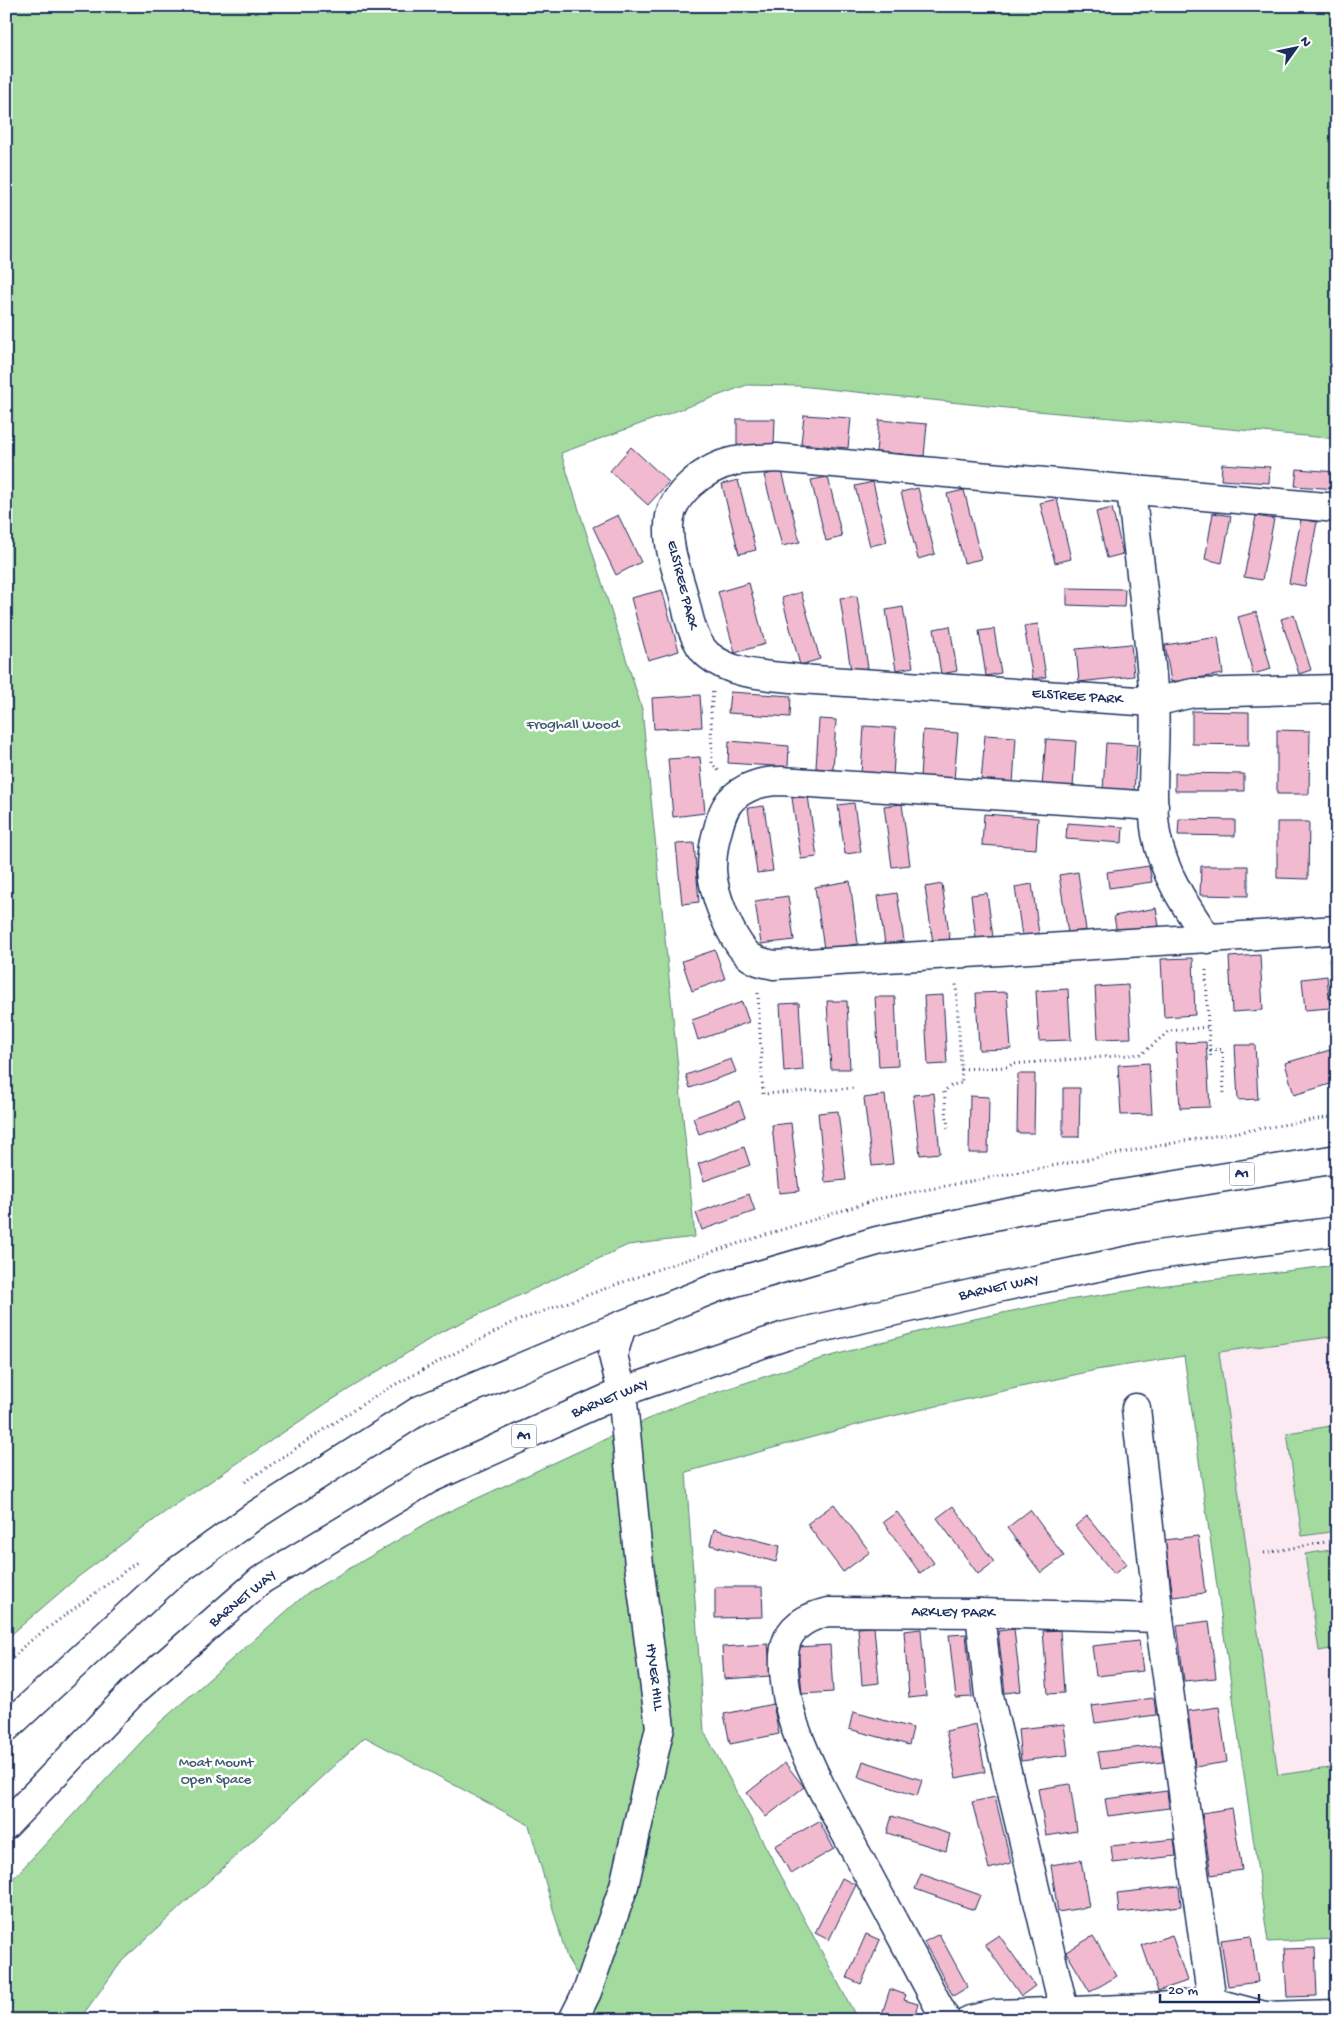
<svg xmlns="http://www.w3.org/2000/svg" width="1343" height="2026" viewBox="0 0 1343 2026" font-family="'Gochi Hand',sans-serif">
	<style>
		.built { fill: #fbeaf1 }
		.green { fill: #a3da9e; stroke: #5f847e }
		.building { fill: #f2bacf; stroke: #1b2f5e }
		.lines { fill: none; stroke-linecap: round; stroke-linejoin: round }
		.minor-casing { stroke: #1b2f5e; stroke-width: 31 }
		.highway-casing { stroke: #1b2f5e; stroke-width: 31 }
		.path { stroke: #1b2f5e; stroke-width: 3; stroke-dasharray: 1 4; stroke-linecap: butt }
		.minor { stroke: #fff; stroke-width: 28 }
		.highway { stroke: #fff; stroke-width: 28 }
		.labels { text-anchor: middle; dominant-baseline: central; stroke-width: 5; stroke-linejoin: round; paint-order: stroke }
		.shield { fill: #fff; stroke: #5f6d8e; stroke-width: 1 }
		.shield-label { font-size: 14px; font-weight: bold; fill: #1b2f5e }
		.street-label { font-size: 15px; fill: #1b2f5e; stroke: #fff }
		.park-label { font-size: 15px; fill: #3d5a6e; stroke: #fff }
	</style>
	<rect width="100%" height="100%" fill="#fff"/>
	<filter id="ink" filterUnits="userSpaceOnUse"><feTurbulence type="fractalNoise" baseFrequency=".02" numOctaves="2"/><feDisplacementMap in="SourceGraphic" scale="10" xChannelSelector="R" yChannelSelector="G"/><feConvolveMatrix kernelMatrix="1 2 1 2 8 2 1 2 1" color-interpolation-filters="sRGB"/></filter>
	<g filter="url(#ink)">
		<polygon class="built" points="1337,1336 1337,1939 1268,1942 1184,1356"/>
		<g class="green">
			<polygon points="6,6 1337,6 1337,439 1026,410 799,386 747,385 561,453 642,709 695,1237 628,1245 441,1332 327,1403 165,1512 78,1577 6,1639"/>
			<polygon points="1337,1265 1337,1336 1219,1352 1278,1775 1337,1767 1337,1939 1268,1942 1184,1356 1096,1370 871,1421 686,1472 704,1731 858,2020 573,2020 587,1991 567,1958 529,1825 365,1737 122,1961 79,2020 6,2020 6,1886 158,1724 306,1594 439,1516 681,1404 806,1363 936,1327 1055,1302 1167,1285"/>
			<polygon points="1331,1426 1337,1469 1337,1531 1302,1536 1287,1433"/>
			<polygon points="1337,1549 1337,1648 1319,1651 1305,1554"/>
		</g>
		<g class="building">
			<polygon points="804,415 851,418 848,448 801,444"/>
			<polygon points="737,419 775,419 774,446 737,445"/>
			<polygon points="879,420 927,424 924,456 876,452"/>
			<polygon points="631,447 669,482 648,505 610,471"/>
			<polygon points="1222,464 1270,467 1269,483 1221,480"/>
			<polygon points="1297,469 1337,472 1337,489 1295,486"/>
			<polygon points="782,471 800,542 782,546 764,475"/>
			<polygon points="828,477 842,537 826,541 811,480"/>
			<polygon points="738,480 756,550 739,554 722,484"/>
			<polygon points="873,482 887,542 870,546 855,486"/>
			<polygon points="918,488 935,554 918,559 901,492"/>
			<polygon points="964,490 981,559 964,563 947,494"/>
			<polygon points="1057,499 1071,559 1055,563 1040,503"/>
			<polygon points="1112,508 1123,554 1107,558 1096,512"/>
			<polygon points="1213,513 1231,516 1222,563 1205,559"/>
			<polygon points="618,515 641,562 616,575 593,527"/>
			<polygon points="1256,516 1274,519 1262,580 1244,577"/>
			<polygon points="1301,519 1317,522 1305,586 1289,583"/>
			<polygon points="749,583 765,644 735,653 718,592"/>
			<polygon points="1067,588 1125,589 1124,607 1067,605"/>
			<polygon points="662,590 679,651 648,660 631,598"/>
			<polygon points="801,592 820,659 800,665 782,598"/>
			<polygon points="857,596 868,668 851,671 840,598"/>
			<polygon points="903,607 913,667 896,670 886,610"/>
			<polygon points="1256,612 1271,669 1253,674 1238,617"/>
			<polygon points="1294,615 1311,670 1299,674 1281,619"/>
			<polygon points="1038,624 1046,677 1033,679 1024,626"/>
			<polygon points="950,626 957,671 941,674 934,629"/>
			<polygon points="994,629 1001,673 986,676 979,631"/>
			<polygon points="1218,637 1223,674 1171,682 1165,645"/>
			<polygon points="1131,644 1134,676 1079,682 1076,649"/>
			<polygon points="730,692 791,696 790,717 728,713"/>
			<polygon points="700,695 702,727 654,729 652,698"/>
			<polygon points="1192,711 1249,712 1249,745 1192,744"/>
			<polygon points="819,719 836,720 833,770 816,768"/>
			<polygon points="864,726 896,728 893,776 861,773"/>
			<polygon points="923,730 958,733 954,780 920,777"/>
			<polygon points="1277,730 1310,731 1309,794 1277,794"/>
			<polygon points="985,735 1016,737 1013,784 981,782"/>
			<polygon points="1046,739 1076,741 1073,788 1042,786"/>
			<polygon points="729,741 789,746 788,767 728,763"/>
			<polygon points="1106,743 1137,745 1134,792 1103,790"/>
			<polygon points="700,757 705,813 673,817 668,759"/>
			<polygon points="1175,773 1244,774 1244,791 1175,791"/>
			<polygon points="808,796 817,857 801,859 792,798"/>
			<polygon points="854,803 861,852 845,854 838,805"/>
			<polygon points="902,804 910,865 892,867 884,806"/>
			<polygon points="764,806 773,871 757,873 748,808"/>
			<polygon points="984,814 1038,818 1036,849 982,845"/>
			<polygon points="1179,819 1235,820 1235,836 1178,835"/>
			<polygon points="1277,822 1309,822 1308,879 1277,878"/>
			<polygon points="1067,823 1123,827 1122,843 1066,839"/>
			<polygon points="694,843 699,902 682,904 676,844"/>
			<polygon points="1149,866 1152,882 1109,888 1107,872"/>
			<polygon points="1201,866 1248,866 1248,896 1200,895"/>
			<polygon points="1078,872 1086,930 1068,933 1059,875"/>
			<polygon points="850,881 858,944 824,949 815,887"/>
			<polygon points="942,884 950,940 933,943 925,887"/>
			<polygon points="1032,884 1039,934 1022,936 1015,887"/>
			<polygon points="897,893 904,941 885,944 878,896"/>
			<polygon points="987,893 993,937 976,939 971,895"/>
			<polygon points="788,896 794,940 761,944 755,901"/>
			<polygon points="1156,908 1159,926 1117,934 1114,916"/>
			<polygon points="715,950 725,979 692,991 682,961"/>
			<polygon points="1260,955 1263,1010 1232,1012 1229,957"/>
			<polygon points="1193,958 1195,1015 1164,1017 1161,959"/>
			<polygon points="1337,958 1337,992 1332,992 1329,959"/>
			<polygon points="1327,976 1330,1008 1305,1010 1302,979"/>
			<polygon points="1128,985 1131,1038 1098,1039 1095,987"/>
			<polygon points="1068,989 1071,1040 1039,1041 1036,991"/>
			<polygon points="1007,992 1011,1049 979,1050 976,993"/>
			<polygon points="943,995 947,1064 928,1065 924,996"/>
			<polygon points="875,997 895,997 898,1066 879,1067"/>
			<polygon points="827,1001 847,1001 850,1069 831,1069"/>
			<polygon points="742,1002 749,1022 698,1040 692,1020"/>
			<polygon points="799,1003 803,1070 784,1072 780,1004"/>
			<polygon points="1206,1042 1210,1107 1180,1108 1176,1043"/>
			<polygon points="1235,1045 1255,1045 1258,1099 1238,1100"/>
			<polygon points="1337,1048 1337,1082 1294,1095 1285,1063"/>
			<polygon points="731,1059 736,1072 690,1088 686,1075"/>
			<polygon points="1149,1063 1152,1114 1121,1115 1118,1065"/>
			<polygon points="1018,1074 1035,1074 1034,1133 1017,1133"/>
			<polygon points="1063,1088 1080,1088 1079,1137 1063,1137"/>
			<polygon points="934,1093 940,1153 920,1155 913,1095"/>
			<polygon points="885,1095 893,1164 872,1166 864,1098"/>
			<polygon points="970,1096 989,1097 988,1153 969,1153"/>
			<polygon points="739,1101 745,1117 699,1134 693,1118"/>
			<polygon points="838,1111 846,1180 825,1182 818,1113"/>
			<polygon points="791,1123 799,1191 779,1193 772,1125"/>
			<polygon points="744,1147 750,1165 704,1181 698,1164"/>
			<polygon points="749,1194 755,1211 702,1230 696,1213"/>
			<polygon points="834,1504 870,1552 843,1572 807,1524"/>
			<polygon points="953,1506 994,1562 978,1574 937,1518"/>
			<polygon points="1030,1510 1064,1556 1041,1573 1007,1528"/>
			<polygon points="897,1512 934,1563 920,1573 883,1522"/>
			<polygon points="1087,1516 1127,1564 1114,1574 1075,1526"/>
			<polygon points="714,1529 780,1546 776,1562 710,1545"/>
			<polygon points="1198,1536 1205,1593 1173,1597 1165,1540"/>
			<polygon points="715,1587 762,1587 763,1617 715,1618"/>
			<polygon points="1209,1621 1216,1678 1184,1681 1177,1625"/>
			<polygon points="874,1627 879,1683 862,1685 858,1628"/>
			<polygon points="921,1629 926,1696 909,1698 904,1631"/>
			<polygon points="1014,1629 1021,1691 1005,1693 998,1631"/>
			<polygon points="1060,1630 1064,1693 1048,1694 1043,1631"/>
			<polygon points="966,1634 972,1697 956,1698 949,1635"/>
			<polygon points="1139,1641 1143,1671 1096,1676 1092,1646"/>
			<polygon points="768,1644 771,1676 724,1679 722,1647"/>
			<polygon points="830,1645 833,1692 802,1694 798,1647"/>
			<polygon points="1154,1698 1156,1715 1095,1723 1092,1706"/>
			<polygon points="773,1704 779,1734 730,1744 724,1714"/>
			<polygon points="1219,1707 1227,1762 1195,1767 1188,1711"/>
			<polygon points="853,1712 913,1728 909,1745 849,1729"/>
			<polygon points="976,1724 985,1772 956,1778 946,1731"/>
			<polygon points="1064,1724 1068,1755 1021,1761 1018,1729"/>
			<polygon points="1161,1745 1163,1762 1101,1769 1098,1752"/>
			<polygon points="863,1761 922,1780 917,1796 858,1777"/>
			<polygon points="785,1763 804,1787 766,1817 747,1793"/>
			<polygon points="1070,1784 1077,1831 1046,1836 1038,1789"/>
			<polygon points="1167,1791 1169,1808 1108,1816 1105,1799"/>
			<polygon points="995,1797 1011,1863 989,1869 972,1802"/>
			<polygon points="1232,1808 1242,1870 1211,1875 1202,1813"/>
			<polygon points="892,1816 950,1834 946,1851 887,1833"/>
			<polygon points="819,1821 834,1849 791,1874 775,1846"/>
			<polygon points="1174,1839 1176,1856 1113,1863 1111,1846"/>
			<polygon points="1081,1860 1089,1907 1058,1912 1051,1865"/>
			<polygon points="921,1874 980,1895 974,1910 915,1889"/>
			<polygon points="842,1878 856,1885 829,1940 815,1933"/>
			<polygon points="1179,1886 1181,1906 1119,1913 1117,1893"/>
			<polygon points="866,1934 880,1940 861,1984 847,1978"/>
			<polygon points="939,1934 968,1987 953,1996 924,1942"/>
			<polygon points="999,1935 1035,1986 1021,1996 985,1944"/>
			<polygon points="1172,1935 1187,1981 1158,1991 1142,1945"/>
			<polygon points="1093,1936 1117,1976 1090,1992 1066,1952"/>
			<polygon points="1251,1936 1258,1982 1228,1986 1221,1940"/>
			<polygon points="1315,1948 1317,1996 1287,1997 1284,1949"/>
			<polygon points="890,1989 906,1995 904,2000 918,2004 913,2020 880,2020"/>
		</g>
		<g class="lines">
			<g class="minor-casing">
				<g id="minor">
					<path d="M1131,490C1139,560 1149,631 1154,701C1157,745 1149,790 1156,834C1163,873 1186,907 1208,939"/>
					<path d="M1337,508L777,458C763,459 749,459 735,461C706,467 669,494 669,526C668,549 677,571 683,593C688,613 692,641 708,655C733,676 769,675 799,679L1154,702L1193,693L1337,689"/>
					<path d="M1154,806L781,781C763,781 747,785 733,798C724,806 721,818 718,829C714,842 712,856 712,870C713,894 730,936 746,953C753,961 764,963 774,965L1337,930"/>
					<polyline points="1136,1408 1159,1618"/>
					<polyline points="980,1613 989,1696 1064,2010"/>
					<polyline points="573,2020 587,1992 624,1886 660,1727 639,1565 622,1392 613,1355 622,1325"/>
					<path d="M946,2020C917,1965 888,1911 858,1856C835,1814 811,1772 795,1727C788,1706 778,1659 788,1638C796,1622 812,1616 828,1612L980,1613L1159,1618L1212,2002"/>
					<polyline points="970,2020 996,2014 1148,2008 1212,2002 1265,2016 1337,2014"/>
				</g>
			</g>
			<g class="highway-casing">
				<g id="highway">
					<polyline points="6,1728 169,1577 254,1516 420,1410 622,1325 718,1287 877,1241 1017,1211 1337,1159"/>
					<polyline points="6,1825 133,1692 261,1580 429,1479 622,1392 785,1336 997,1288 1150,1256 1337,1231"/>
				</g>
			</g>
			<g class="path">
				<polyline points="713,692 711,711 712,764 719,771"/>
				<polyline points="1206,970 1208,1027"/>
				<polyline points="758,993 763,1094 856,1088"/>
				<polyline points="1210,1050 1222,1049 1224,1093"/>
				<polyline points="961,1069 1008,1067 1012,1064 1142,1054 1169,1031 1208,1027 1211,1059"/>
				<polyline points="948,1128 944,1091 952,1085 962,1083 956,984"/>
				<polyline points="245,1482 381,1392 514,1322 667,1266 882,1198 1190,1140 1337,1116"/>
				<polyline points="1264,1553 1337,1540"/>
				<polyline points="6,1665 25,1645 137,1562"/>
			</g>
			<use href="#minor" class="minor"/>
			<use href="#highway" class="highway"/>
		</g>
	</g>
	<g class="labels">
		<g class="shield">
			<rect x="1229.5" y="1162.5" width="25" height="23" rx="4"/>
			<rect x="511.5" y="1424.5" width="25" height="23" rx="4"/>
		</g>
		<g class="shield-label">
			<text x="1242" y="1174">A1</text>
			<text x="524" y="1436">A1</text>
		</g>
		<g class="street-label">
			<text transform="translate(682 585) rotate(76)">ELSTREE PARK</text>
			<text transform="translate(1077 697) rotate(4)">ELSTREE PARK</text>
			<text transform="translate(999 1288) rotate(-12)">BARNET WAY</text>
			<text transform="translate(610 1399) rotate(-22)">BARNET WAY</text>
			<text transform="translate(243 1599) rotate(-39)">BARNET WAY</text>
			<text transform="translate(953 1613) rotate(1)">ARKLEY PARK</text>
			<text transform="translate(654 1677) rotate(83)">HYVER HILL</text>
		</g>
		<g class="park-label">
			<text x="573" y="725">Froghall Wood</text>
			<text x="216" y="1763">Moat Mount<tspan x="216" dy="17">Open Space</tspan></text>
		</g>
	</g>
	<rect width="1343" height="2026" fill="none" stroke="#fff" stroke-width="25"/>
	<rect x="12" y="12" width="1318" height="2001" fill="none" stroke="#1b2f5e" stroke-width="2" filter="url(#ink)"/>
	<g transform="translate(1296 48) rotate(57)" stroke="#ffffff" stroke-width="4" paint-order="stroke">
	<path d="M0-4L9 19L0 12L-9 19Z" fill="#1b2f5e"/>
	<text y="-8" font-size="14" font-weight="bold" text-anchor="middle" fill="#1b2f5e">N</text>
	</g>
	<path d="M1160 1994v8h99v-8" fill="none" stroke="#1b2f5e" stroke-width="2.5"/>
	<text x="1168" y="1994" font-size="15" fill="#1b2f5e" stroke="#ffffff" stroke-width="4" paint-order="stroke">20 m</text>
</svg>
